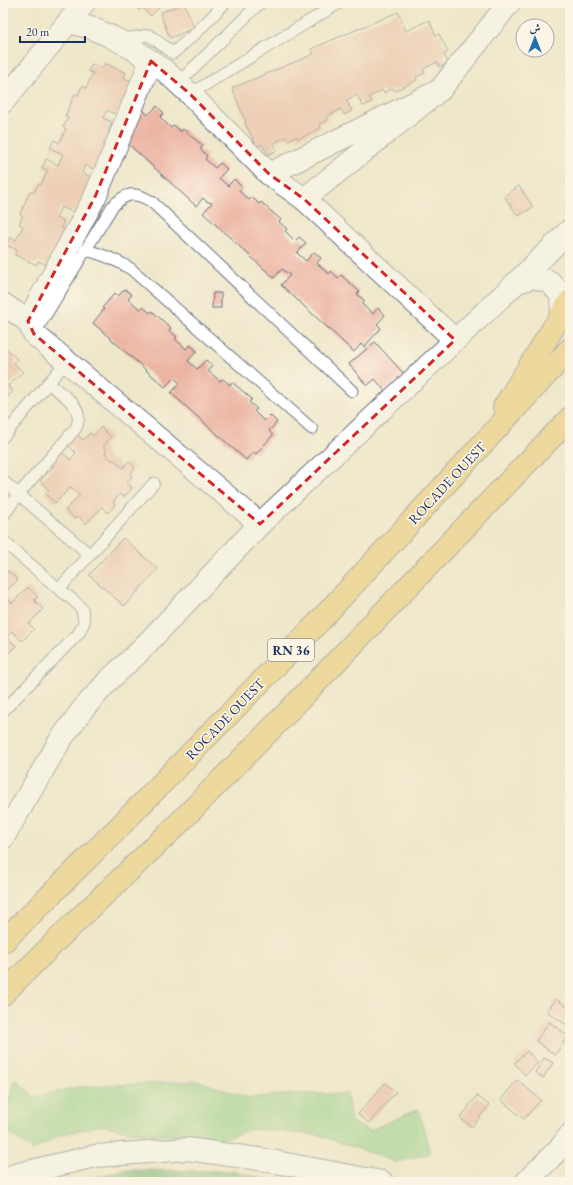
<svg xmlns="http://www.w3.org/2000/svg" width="573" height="1185" viewBox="0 0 573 1185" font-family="'EB Garamond',Amiri,serif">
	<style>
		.green { fill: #8dcf87; stroke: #547f72 }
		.forest { fill: #72b274; stroke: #467069 }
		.building { fill: #ecb4a3 }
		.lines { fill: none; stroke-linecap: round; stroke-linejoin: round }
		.service-casing { stroke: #656f83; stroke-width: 13 }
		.minor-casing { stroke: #656f83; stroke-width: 24 }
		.tertiary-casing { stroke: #656f83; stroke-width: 24 }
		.trunk-casing { stroke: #656f83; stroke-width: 24 }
		.service { stroke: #fff; stroke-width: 11 }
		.minor { stroke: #fff; stroke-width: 22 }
		.tertiary { stroke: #fff; stroke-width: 22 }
		.trunk { stroke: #ebc669; stroke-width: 22 }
		.marked { fill: none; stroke: #d62828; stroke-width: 3; stroke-dasharray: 8 5; stroke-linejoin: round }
		.labels { text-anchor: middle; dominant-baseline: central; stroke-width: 3.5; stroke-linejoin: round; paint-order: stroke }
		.shield { fill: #fcf5e5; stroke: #5e6a86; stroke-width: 1 }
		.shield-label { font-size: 13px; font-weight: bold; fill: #1b2f5e }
		.street-label { font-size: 14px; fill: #1b2f5e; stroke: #fcf5e5 }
	</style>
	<rect width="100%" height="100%" fill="#fcf5e5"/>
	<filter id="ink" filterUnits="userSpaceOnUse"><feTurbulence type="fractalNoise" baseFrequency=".025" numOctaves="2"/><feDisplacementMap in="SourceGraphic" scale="8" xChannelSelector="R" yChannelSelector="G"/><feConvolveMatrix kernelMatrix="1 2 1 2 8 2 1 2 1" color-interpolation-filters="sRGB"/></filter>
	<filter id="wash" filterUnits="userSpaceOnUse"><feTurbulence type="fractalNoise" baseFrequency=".012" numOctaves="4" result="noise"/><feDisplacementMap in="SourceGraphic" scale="16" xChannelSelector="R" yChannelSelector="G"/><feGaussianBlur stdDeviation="0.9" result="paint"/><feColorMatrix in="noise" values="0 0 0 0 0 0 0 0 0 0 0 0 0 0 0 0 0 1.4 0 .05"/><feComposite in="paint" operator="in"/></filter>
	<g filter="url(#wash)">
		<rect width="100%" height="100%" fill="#eee7c9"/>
		<polygon class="green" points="16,1079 34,1097 78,1087 198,1081 248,1098 297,1094 347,1094 351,1122 369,1131 418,1109 430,1153 396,1162 319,1135 252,1129 225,1138 182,1137 133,1132 101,1125 57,1136 33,1151 3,1128 3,1115"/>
		<polygon class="forest" points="125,1170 233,1171 276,1182 71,1182"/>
		<g id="blocks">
			<g class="building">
				<polygon points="131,3 163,3 151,16 142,8 139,10"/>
				<polygon points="184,3 194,28 170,38 160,13"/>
				<polygon points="398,12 406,31 429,20 436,36 439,34 448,52 444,54 448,63 440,67 437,62 423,69 425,73 416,77 417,80 395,91 393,88 384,93 383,90 369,97 372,102 363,106 357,95 346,100 352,111 344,115 341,109 326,117 328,120 319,124 321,128 298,139 297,136 288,140 286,137 273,143 277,150 268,155 262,144 257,146 245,123 246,122 232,88 314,54 311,49"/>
				<polygon points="105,63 126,73 124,78 135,83 119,116 107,110 103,118 112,122 108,133 111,134 95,170 85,165 82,173 91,177 75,213 61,207 56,218 64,221 61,228 66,231 50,266 38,261 37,265 15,255 17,250 6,245 10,237 16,240 23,226 19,224 23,216 20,214 30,191 34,193 38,184 41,185 48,170 42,168 46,159 58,165 63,154 50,148 54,140 59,143 66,129 63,127 68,118 65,116 75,94 78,95 82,86 86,88 93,73 88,71 92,64 102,69"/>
				<polygon points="157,106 164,113 160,117 171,128 174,125 181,132 183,129 203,146 200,149 207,156 205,159 215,168 220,163 227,169 219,178 228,186 234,179 242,187 239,191 249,200 252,197 259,204 261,202 281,220 279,222 287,229 285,231 295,241 299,237 306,243 297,253 306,261 314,252 321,258 317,263 329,274 331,271 338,278 341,275 360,292 357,294 365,301 362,304 373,314 378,308 385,315 377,324 381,328 364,347 361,344 354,352 281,285 290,275 282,269 274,278 203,213 212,203 206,201 203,198 196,206 124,140 142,109 148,115"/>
				<polygon points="519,186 533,207 518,216 504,196"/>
				<polygon points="125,289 132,295 128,299 140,309 143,307 150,313 152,311 171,328 169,330 177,337 175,339 186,349 190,345 197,351 188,361 197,369 206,360 212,366 208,371 220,381 223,379 230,385 232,382 252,399 249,402 257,409 254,411 264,421 270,415 277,422 269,431 273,435 256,454 253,452 246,460 171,393 180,383 174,378 165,387 93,323 104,309 102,308 115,293 118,296"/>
				<polygon points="213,293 221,293 221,308 212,308"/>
				<polygon points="375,342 404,374 385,391 375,379 367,386 349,364"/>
				<polygon points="7,349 17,359 14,363 23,372 8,386 13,391 3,401 3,354"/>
				<polygon points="101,427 111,437 103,447 107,450 105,453 112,461 114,459 123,468 129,461 135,468 130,474 132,477 126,483 132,488 124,497 120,494 113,502 115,505 108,513 102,507 86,524 78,516 75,519 65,510 80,495 71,487 55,503 45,493 49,490 40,481 54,466 49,461 60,450 70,460 76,453 67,444 76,434 83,440 90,433 93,436"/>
				<polygon points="123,538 158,569 124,606 89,575"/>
				<polygon points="3,571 6,574 8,571 18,580 3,594 12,603 28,587 38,597 34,600 43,609 29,624 34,629 22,641 12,631 7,637 16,646 5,657 3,655"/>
				<polygon points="556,999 570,1009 570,1027 547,1012"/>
				<polygon points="549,1022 568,1036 555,1055 536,1041"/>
				<polygon points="527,1051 538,1063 525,1075 514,1063"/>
				<polygon points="544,1058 553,1063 543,1078 535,1072"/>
				<polygon points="517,1080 541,1100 524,1119 501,1100"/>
				<polygon points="385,1083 396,1092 369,1123 358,1114"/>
				<polygon points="477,1096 489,1105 472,1127 460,1118"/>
			</g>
		</g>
	</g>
	<g filter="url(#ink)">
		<use href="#blocks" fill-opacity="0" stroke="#656f83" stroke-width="1"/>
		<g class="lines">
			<g class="service-casing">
				<g id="service">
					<polyline points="121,38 131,38 149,35 173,53 196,33 225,3"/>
					<polyline points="178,83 260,3"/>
					<polyline points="190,94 339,3"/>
					<path d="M85,250C103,254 115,259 131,269L312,429"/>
					<path d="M34,334L112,207C126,192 135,191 152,202L352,391"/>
					<polyline points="3,437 66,362"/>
					<polyline points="3,481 90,555"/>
					<path d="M3,516L18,495L76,428C86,407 63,395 48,383"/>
					<polyline points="3,541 59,589 73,600 82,609 84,622 79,633 3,711"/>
					<polyline points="59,589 154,483"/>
				</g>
			</g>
			<g class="minor-casing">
				<g id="minor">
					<polyline points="69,22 91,28 112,37 132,48 165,71 190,94 269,174 304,199 455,340"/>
					<polyline points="440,90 509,3"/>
					<polyline points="3,102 84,3"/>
					<polyline points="269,174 440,90 304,199"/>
					<polyline points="517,282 533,277 550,282 561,295 562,313"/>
					<polyline points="3,304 28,321 34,334 260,524"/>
					<polyline points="28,321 95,197 151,61"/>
					<polyline points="3,838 61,739 83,709 109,680 137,654 260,524 517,282 570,230"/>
				</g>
			</g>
			<g class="tertiary-casing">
				<g id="tertiary">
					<polyline points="3,1181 15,1175 95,1156 187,1149 265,1160 382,1182"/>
					<polyline points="526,1182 562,1146 570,1135"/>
				</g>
			</g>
			<g class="trunk-casing">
				<g id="trunk">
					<polyline points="504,407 570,301"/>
					<polyline points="3,942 120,826 314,627 570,349"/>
					<polyline points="3,994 62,935 176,826 284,716 570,418"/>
				</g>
			</g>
			<use href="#service" class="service"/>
			<use href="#minor" class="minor"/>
			<use href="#tertiary" class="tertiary"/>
			<use href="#trunk" class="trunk"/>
		</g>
	</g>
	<path d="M0 0H573V1185H0ZM151,61L190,94L269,174L304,199L455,340L260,524L34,334L28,321L95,197Z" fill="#eee7c9" fill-opacity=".55" fill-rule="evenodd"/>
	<path class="marked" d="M151,61L190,94L269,174L304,199L455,340L260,524L34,334L28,321L95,197Z"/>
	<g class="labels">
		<rect class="shield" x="268" y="639" width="46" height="22" rx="3"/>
		<g class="shield-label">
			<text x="291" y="650">RN 36</text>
		</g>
		<g class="street-label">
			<text transform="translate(447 483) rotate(-47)">ROCADE OUEST</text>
			<text transform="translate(225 719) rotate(-46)">ROCADE OUEST</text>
		</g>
	</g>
	<rect width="573" height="1185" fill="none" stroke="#fcf5e5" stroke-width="16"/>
	<g transform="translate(535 38)"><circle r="19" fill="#fcf5e5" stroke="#a2a6af"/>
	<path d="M0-3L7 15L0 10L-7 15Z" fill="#1f6fb2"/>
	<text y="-6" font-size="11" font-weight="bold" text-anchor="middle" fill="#1b2f5e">ش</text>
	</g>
	<path d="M20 36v6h65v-6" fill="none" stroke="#1b2f5e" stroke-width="2"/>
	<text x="26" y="36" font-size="12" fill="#1b2f5e" stroke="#fcf5e5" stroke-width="3" paint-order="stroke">20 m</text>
</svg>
